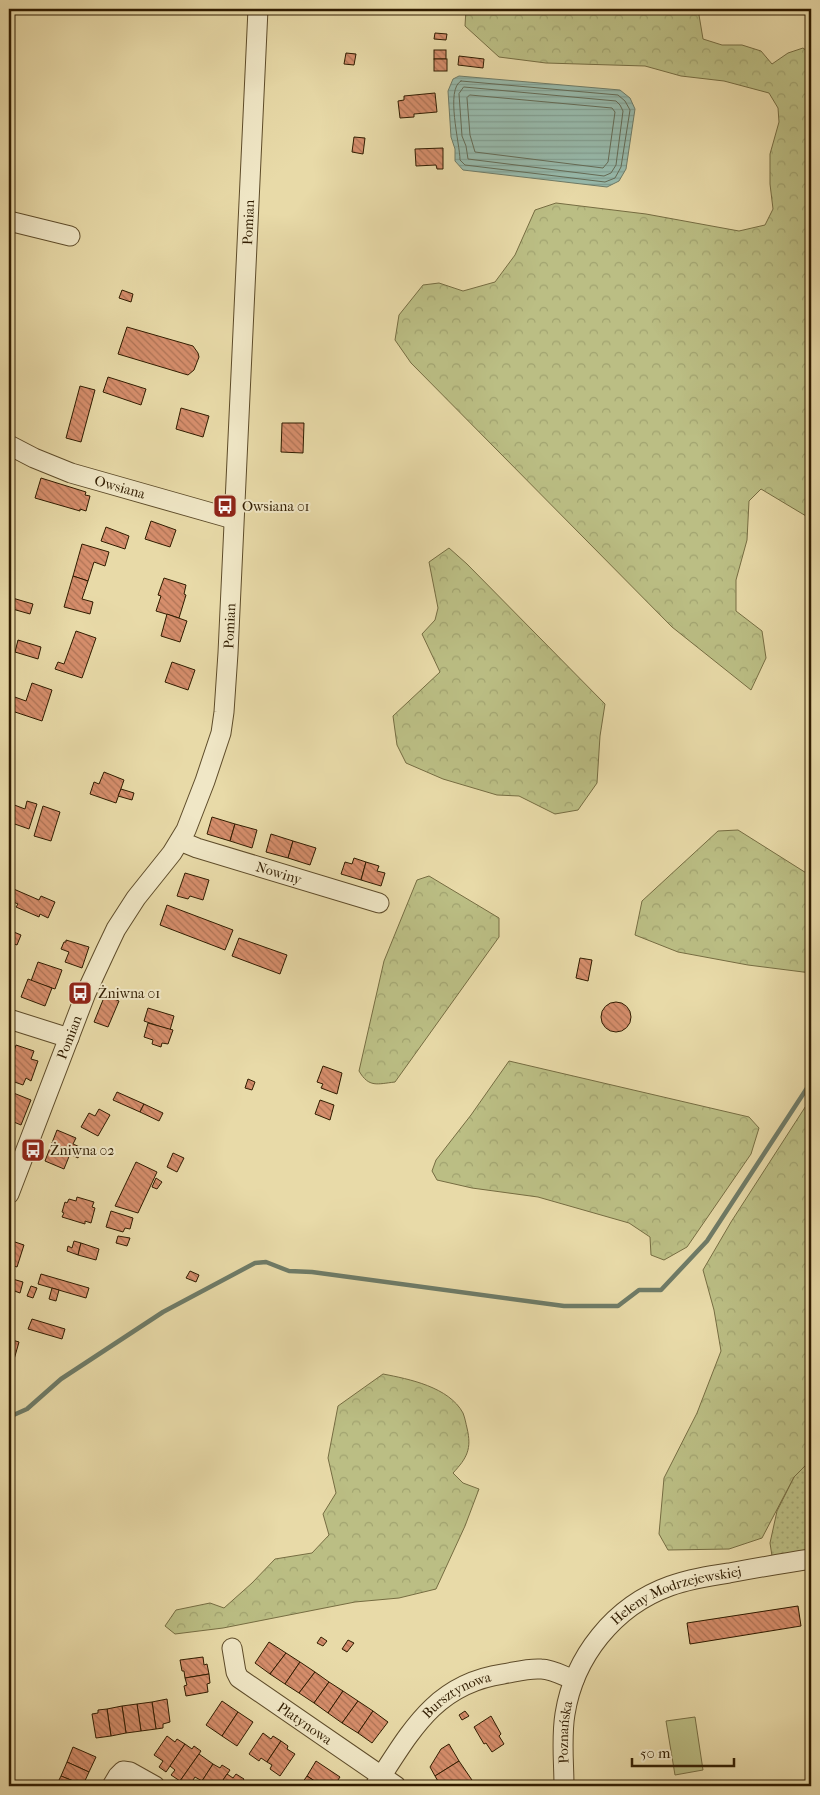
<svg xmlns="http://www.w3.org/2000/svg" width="820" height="1795" viewBox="0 0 820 1795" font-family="'IM FELL French Canon',serif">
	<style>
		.grass { fill: url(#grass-dots); stroke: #766d42 }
		.forest { fill: url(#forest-crowns); stroke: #766d42 }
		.pitch { fill: #bbbe84; stroke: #766d42 }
		.water { fill: url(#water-rules); stroke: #6e7b67 }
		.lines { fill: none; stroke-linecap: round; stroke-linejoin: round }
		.shore { stroke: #646b56; stroke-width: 1 }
		.stream { stroke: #6e7b67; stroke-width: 4.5 }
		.building { fill: url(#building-back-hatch); stroke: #301c00 }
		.minor-casing { stroke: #5e4c2a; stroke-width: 21 }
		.minor { stroke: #f0e7c6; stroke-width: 19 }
		.labels { text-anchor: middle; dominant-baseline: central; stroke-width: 4; stroke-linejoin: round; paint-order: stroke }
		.street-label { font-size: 14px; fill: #301c00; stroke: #f0e7c6 }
		.poi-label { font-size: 14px; fill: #301c00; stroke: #f0e7c6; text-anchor: start }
	</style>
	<defs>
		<pattern id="grass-dots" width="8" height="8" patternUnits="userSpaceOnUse" patternTransform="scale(1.25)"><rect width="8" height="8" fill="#bbbe84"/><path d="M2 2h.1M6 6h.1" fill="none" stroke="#a1a370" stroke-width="1.8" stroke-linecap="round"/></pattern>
		<pattern id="forest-crowns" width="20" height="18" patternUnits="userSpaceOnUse" patternTransform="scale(1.25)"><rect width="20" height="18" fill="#bbbe84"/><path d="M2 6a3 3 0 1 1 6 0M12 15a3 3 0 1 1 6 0" fill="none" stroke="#a1a370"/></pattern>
		<pattern id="water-rules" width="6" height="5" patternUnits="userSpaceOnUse" patternTransform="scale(1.25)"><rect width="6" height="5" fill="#97baac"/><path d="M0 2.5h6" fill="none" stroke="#829f92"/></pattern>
		<pattern id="building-back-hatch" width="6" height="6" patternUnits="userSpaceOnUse" patternTransform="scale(1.25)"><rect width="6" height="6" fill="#d68e6c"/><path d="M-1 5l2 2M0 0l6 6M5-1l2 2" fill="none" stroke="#ae7356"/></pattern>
	</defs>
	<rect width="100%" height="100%" fill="#e8daa8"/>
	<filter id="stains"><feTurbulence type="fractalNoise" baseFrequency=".004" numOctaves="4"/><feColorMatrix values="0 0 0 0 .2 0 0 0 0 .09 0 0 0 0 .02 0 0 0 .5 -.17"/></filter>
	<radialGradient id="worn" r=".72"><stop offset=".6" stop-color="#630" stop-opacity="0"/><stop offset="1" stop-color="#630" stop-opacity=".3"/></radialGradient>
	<polygon class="grass" points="811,1460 811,1550 772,1556 770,1543 777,1511 794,1477"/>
	<g class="forest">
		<polygon points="466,9 698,9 703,39 722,45 742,45 761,51 772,64 788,53 803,48 811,54 811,519 761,489 749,501 747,540 736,580 736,611 762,631 766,658 751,690 672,627 411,363 395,340 399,315 423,285 439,283 463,291 495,282 515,255 535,210 556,203 646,214 739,231 765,225 773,209 770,184 770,154 779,122 778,108 769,93 724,81 681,76 645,66 546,63 499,57 465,26"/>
		<polygon points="449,548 467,564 605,704 600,736 597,783 578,810 555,814 519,796 497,795 443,779 406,763 397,745 393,716 440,672 422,634 435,620 438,608 429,562"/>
		<polygon points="738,830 811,876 811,973 748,965 678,952 635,935 642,901 718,831"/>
		<path d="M429,876L499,918V937L395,1082C377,1084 369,1088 359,1071L384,961L417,880Z"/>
		<polygon points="509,1061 749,1117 759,1128 751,1154 687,1247 664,1260 651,1255 650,1237 629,1223 538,1197 472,1188 437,1180 432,1171 436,1160 471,1115"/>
		<polygon points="811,1098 811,1460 794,1477 762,1538 729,1549 668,1550 659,1534 664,1478 697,1413 721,1351 714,1310 703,1270 731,1222"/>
		<path d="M383,1374C409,1379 449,1387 463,1413C465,1418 466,1424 467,1428C472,1449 467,1458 453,1473L463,1483L479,1489L465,1526L436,1589L399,1598L355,1602L223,1628L175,1634L165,1626L176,1610L210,1603L224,1608L252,1583L275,1559L312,1553L329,1535L323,1514L336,1493L328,1458L338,1406Z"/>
	</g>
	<polygon class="pitch" points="695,1717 703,1770 675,1775 666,1721"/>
	<polygon class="water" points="459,76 620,90 630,98 635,109 626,169 619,181 607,187 463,170 455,161 455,149 451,137 448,91 453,79"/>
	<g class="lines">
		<g class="shore">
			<path d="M461,81L618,95L625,101L630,110L621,167L615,178L605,182L465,165L460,160C460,144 445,89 461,81Z"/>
			<polygon points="464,87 616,101 620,105 623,111 616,165 611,173 604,176 468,159 466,146 462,136 459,94"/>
			<polygon points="470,95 612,108 615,112 608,162 603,168 475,152 470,135 467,98"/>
		</g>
		<polyline class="stream" points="9,1417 27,1409 61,1379 163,1312 255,1263 266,1262 289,1271 312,1272 564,1306 618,1306 639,1290 661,1290 707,1241 811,1082"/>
	</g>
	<g class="building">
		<polygon points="435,33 447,34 446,40 434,39"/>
		<rect x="434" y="50" width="12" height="9"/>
		<polygon points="346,53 356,54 354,65 344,64"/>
		<polygon points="459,56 484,59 483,68 458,65"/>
		<rect x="434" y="59" width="13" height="12"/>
		<polygon points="435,93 437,112 414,114 414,117 400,118 398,101 404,100 404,96"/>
		<polygon points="354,137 365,138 363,154 352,152"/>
		<polygon points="443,148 443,169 437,169 436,165 416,166 415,149"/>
		<polygon points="122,290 133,294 131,302 119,298"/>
		<polygon points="127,327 193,346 198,353 199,357 194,370 188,375 118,354"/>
		<polygon points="108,377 146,389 141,405 103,392"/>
		<polygon points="80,386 95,390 81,442 66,438"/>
		<polygon points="181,408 209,416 203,437 176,429"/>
		<polygon points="282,423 304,423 303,453 281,452"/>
		<polygon points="41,478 86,492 85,495 90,496 86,511 80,509 80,511 35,498"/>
		<polygon points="151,521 176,530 170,547 145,539"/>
		<polygon points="106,527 129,536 125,549 101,541"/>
		<polygon points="82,544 109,552 105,566 94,562 88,581 73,576"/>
		<polygon points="73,576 88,581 82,599 93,602 90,614 64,607"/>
		<polygon points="164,578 186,585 184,594 186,595 179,618 156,611 161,596 158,595"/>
		<polygon points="9,597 33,604 30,614 9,608"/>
		<polygon points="167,614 187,621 180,642 161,636"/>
		<polygon points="76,631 96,638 82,678 55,669 58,662 64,664"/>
		<polygon points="18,640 41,647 38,659 15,652"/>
		<polygon points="172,662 195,670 188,690 165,682"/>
		<polygon points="32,683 52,690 42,721 9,710 9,695 26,701"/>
		<polygon points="104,772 124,780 116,803 90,794 94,782 99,784"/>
		<polygon points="121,789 134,793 132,800 118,796"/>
		<polygon points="27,801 37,804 29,829 9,822 9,803 25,809"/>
		<polygon points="43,806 60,812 51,841 34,836"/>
		<polygon points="212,817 235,824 230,841 207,834"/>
		<polygon points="235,824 257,830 252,848 230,841"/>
		<polygon points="271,834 293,841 288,858 266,852"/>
		<polygon points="293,841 316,848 310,865 288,858"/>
		<polygon points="354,858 366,862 361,880 341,874 345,862 352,864"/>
		<polygon points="366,862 379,866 377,871 385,873 381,886 361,880"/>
		<polygon points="185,873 209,880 203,900 190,896 188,899 177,896"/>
		<polygon points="9,887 39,900 41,896 55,902 48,918 40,914 39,917 16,907 18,904 9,900"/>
		<polygon points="167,905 233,930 225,950 160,925"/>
		<polygon points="9,930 21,935 17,945 9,942"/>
		<polygon points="239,938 287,955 280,974 232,956"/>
		<polygon points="66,940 89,947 82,968 65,962 69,952 61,949 64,942 66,942"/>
		<polygon points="580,958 592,960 588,981 576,978"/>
		<polygon points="38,962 62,970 55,989 31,981"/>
		<polygon points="28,979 52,988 45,1006 21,997"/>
		<polygon points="105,995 119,1001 108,1027 94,1022"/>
		<circle cx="616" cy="1017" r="15"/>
		<polygon points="148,1008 174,1016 170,1030 144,1021"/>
		<polygon points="148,1023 173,1030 168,1044 162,1043 161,1047 152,1044 153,1040 144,1037"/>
		<polygon points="16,1045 34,1051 31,1059 38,1061 31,1081 26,1078 23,1085 9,1080 9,1075 14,1059 12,1058"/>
		<polygon points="323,1066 342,1073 337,1094 321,1088 323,1084 317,1082"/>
		<polygon points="248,1079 255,1082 252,1090 245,1088"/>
		<polygon points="11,1092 31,1100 21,1125 9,1120 9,1098"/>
		<polygon points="117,1092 144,1104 140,1112 113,1100"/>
		<polygon points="320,1100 334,1105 330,1120 315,1114"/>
		<polygon points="144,1104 163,1113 159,1121 140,1112"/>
		<polygon points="99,1109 110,1115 98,1136 81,1127 89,1113 95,1116"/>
		<polygon points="57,1130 76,1138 73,1144 82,1148 78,1158 70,1154 64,1169 45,1161"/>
		<polygon points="173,1153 184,1158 177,1172 167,1167"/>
		<polygon points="136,1162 157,1172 138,1213 115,1206"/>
		<polygon points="156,1178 162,1182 157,1189 152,1187"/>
		<polygon points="77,1197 94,1202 92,1207 95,1208 91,1223 85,1221 85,1224 62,1217 64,1213 62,1212 65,1202 67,1203 69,1199 76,1201"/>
		<polygon points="111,1211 133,1218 130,1229 125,1228 123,1232 106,1227"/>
		<polygon points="118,1236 130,1238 127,1246 116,1243"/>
		<polygon points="9,1240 24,1245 17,1267 9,1264"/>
		<polygon points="74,1241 81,1243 78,1255 67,1251 68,1246 72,1248"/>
		<polygon points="81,1243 99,1249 96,1260 78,1255"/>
		<polygon points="190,1271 199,1275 196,1282 186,1278"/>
		<polygon points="41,1274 89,1288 86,1298 38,1284"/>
		<polygon points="9,1278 23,1282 20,1293 9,1289"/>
		<polygon points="31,1286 37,1288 33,1298 27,1296"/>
		<polygon points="52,1288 59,1290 56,1301 49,1299"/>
		<polygon points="32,1319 65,1329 62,1339 28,1329"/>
		<polygon points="9,1339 19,1342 9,1377"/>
		<polygon points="798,1606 801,1626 690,1644 687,1623"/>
		<polygon points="321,1637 327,1641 323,1646 317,1643"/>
		<polygon points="348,1640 354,1643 347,1652 342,1649"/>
		<polygon points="269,1642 286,1653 270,1674 255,1663"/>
		<polygon points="286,1653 300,1662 285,1684 270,1674"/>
		<polygon points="203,1657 204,1665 207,1664 209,1674 185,1678 184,1671 182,1671 180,1660"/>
		<polygon points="300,1662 315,1672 299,1693 285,1684"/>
		<polygon points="315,1672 329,1682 314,1703 299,1693"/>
		<polygon points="209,1674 210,1683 207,1684 208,1692 186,1696 184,1686 187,1685 185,1678"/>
		<polygon points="329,1682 343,1691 328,1713 314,1703"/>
		<polygon points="343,1691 358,1701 342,1723 328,1713"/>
		<polygon points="167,1699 170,1722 163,1724 163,1728 156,1729 152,1702"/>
		<polygon points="222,1701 238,1712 222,1736 206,1725"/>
		<polygon points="358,1701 373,1711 358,1733 342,1723"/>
		<polygon points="152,1702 156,1729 141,1731 137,1704"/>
		<polygon points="137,1704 141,1731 126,1733 122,1706"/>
		<polygon points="122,1706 126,1733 111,1736 107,1709"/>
		<polygon points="107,1709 111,1736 96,1738 92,1714 98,1713 98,1710"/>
		<polygon points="373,1711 388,1722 372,1743 358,1733"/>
		<polygon points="465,1711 469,1716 462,1720 459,1715"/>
		<polygon points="238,1712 253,1722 237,1746 222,1736"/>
		<polygon points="491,1716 501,1734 499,1736 504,1744 492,1752 486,1743 484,1744 474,1727"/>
		<polygon points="263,1733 271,1739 273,1736 281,1741 267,1762 261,1758 259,1761 249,1754"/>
		<polygon points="167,1736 175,1742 177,1739 185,1744 166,1772 159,1767 163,1761 154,1755"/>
		<polygon points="281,1741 288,1746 287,1749 295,1754 280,1776 270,1769 272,1765 267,1762"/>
		<polygon points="185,1744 192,1749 194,1746 201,1751 180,1781 171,1775 175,1770 170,1766"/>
		<polygon points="449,1744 459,1761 435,1776 430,1767 441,1749"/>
		<polygon points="73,1747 96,1757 89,1772 67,1762"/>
		<polygon points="199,1754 213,1764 202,1781 195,1777 189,1786 187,1786 180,1781"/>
		<polygon points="316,1761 340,1777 336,1783 332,1781 328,1786 322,1786 307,1776"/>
		<polygon points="459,1761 474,1783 469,1786 444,1786 442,1782 439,1783 435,1776"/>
		<polygon points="67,1762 89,1772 83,1785 61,1776"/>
		<polygon points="213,1764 220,1768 222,1765 230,1770 219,1786 204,1786 206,1784 202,1781"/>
		<polygon points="227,1774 233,1778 236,1774 244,1779 240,1786 219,1786"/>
		<polygon points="61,1776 83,1785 83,1786 56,1786"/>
		<polygon points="307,1776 322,1786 300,1786"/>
	</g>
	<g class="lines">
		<g class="minor-casing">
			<g id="minor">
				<polyline points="9,221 70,236"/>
				<path id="s1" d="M9,445L34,458L71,473L233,519"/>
				<path id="s2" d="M180,841L197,848L379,903"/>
				<polyline points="9,1019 69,1038"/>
				<path id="s3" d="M9,1194L86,993L106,950L116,929L136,898L172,853L186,830L205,781L221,733L224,712L228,653L258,9"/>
				<path id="s4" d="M232,1648L236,1672L239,1678L396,1786"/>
				<polyline points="112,1786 118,1776 123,1771 130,1772 155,1786"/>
				<path id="s5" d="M375,1786C410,1733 434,1684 503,1674C515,1672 528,1668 541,1669C552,1669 564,1676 574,1680"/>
				<path id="s6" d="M564,1786C564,1763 561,1738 565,1714C574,1657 614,1606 670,1586C689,1579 709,1576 729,1573C756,1568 784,1563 811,1559"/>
			</g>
		</g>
		<use href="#minor" class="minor"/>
	</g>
	<defs>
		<g id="bus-square" transform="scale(1.25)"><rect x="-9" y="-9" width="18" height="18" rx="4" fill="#8f2418" stroke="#f0e7c6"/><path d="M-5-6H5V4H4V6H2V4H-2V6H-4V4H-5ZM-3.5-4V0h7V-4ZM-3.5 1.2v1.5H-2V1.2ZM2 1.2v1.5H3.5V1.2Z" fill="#fff"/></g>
	</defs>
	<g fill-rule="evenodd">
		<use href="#bus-square" x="225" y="506"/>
		<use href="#bus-square" x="80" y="993"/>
		<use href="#bus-square" x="33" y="1150"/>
	</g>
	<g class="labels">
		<g class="street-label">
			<text stroke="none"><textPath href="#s3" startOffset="1022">Pomian</textPath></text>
			<text stroke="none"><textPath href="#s1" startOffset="119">Owsiana</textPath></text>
			<text stroke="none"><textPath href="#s3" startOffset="618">Pomian</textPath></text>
			<text stroke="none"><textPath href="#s2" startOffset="104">Nowiny</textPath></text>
			<text stroke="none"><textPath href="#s3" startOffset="168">Pomian</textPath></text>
			<text stroke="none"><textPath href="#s6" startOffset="248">Heleny Modrzejewskiej</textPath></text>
			<text stroke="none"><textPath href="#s5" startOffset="125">Bursztynowa</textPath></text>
			<text stroke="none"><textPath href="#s4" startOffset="111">Platynowa</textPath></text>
			<text stroke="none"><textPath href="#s6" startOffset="54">Poznańska</textPath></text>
		</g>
		<g class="poi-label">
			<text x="242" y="506">Owsiana 01</text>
			<text x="98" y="993">Żniwna 01</text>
			<text x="50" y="1150">Żniwna 02</text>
		</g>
	</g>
	<rect width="820" height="1795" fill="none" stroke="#e8daa8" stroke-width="30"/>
	<rect x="10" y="10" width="800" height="1775" fill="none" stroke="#301c00" stroke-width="2.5"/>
	<rect x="15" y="15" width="790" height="1765" fill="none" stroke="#301c00"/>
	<path d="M632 1758v8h102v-8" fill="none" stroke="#301c00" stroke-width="2.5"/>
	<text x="640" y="1758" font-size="15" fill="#301c00" stroke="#f0e7c6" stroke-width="4" paint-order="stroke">50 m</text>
	<rect width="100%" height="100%" filter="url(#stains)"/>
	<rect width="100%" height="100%" fill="url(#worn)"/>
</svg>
